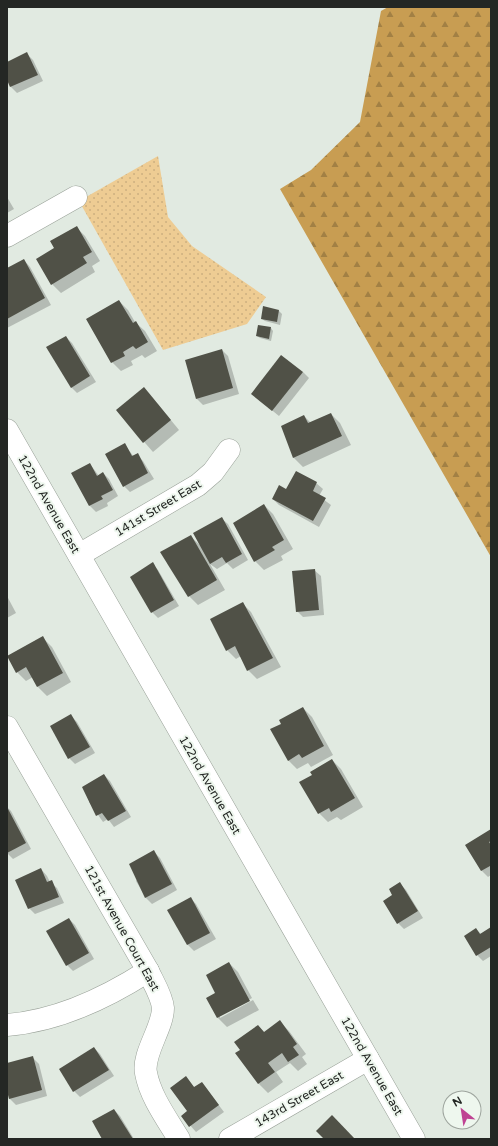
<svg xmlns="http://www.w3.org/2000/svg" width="498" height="1146" viewBox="0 0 498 1146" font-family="'Varela Round',sans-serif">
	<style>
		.forest { fill: url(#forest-firs) }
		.park { fill: url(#park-dots) }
		.shadow { fill: #0003 }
		.building { fill: #505147 }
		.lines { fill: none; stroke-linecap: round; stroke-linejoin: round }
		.minor-casing { stroke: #99a198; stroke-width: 23 }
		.major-casing { stroke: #99a198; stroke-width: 23 }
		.minor { stroke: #fff; stroke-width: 22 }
		.major { stroke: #fff; stroke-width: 22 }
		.labels { text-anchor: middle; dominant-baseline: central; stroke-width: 4; stroke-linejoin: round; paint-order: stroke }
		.street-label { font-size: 12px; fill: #242724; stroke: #eef7ee }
	</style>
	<defs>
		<pattern id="forest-firs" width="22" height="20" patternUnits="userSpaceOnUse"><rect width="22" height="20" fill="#c89d52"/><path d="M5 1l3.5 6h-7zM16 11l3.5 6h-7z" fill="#a28044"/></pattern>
		<pattern id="park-dots" width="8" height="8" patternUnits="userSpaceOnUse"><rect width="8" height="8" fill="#eecc93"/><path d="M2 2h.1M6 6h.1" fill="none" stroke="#ccaf7f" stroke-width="1.8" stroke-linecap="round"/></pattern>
	</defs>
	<rect width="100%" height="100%" fill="#e1eae1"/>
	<polygon class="forest" points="388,7 491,7 491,557 280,189 311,170 360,122 381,11"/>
	<polygon class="park" points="158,156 168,217 192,246 266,297 247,324 163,350 79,201"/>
	<g class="shadow">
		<polygon points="27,54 33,60 43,81 17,93 11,87 7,77 7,63"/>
		<polygon points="7,197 14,209 7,213"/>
		<polygon points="76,227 85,236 100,261 92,266 95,272 61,293 52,284 56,248"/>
		<polygon points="24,260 30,267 51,305 7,328 7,270"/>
		<polygon points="119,301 128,310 135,322 145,331 157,351 145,358 142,355 131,361 133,365 121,371 112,362 88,319"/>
		<polygon points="264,308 279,311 282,314 280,325 265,321 262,319"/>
		<polygon points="271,328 273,331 271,341 260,338 257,336"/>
		<polygon points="66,337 72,343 96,382 77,393 71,387"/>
		<polygon points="222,350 228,356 239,394 203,405 197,399"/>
		<polygon points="303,372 309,378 279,416 252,394"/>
		<polygon points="152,397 179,430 153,452 117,411"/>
		<polygon points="331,414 340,423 351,445 303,467 294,458 282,427 304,416 311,423"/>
		<polygon points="125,445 134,457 137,455 143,461 154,479 130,492 124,486"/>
		<polygon points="90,464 99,476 103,473 109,479 118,496 107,503 108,506 96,512 90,506 73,473"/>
		<polygon points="296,472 316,483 323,489 319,496 331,505 319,527 279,505 273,499 287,490"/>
		<polygon points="264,505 273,514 293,549 281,556 283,560 264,570 255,561"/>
		<polygon points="221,518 228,524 248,560 233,569 227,563 217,569 210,564 225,590 198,605 189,596 190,536 200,545"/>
		<polygon points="152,564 158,570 179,606 158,618 152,612"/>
		<polygon points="314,570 321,576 324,615 303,617 297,611"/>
		<polygon points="7,596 16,613 7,618"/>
		<polygon points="242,603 251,612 281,667 257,679 248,670 241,656 236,659 227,650"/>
		<polygon points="43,638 52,647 71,682 47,696 38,687 33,677 26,681 17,672"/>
		<polygon points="303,708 312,717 333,755 311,767 308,763 297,769 288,760 282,724"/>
		<polygon points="71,716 77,722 95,753 75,764 69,758"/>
		<polygon points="332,760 341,769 363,807 341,820 337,817 328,822 319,813 313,775"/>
		<polygon points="104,775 110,781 131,817 114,827 108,819 103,822 89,802"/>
		<polygon points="7,807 11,811 31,849 13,859 7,853"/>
		<polygon points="491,830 491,875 488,877 482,871 466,845"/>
		<polygon points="154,852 160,858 177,890 152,904 146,898 136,881"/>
		<polygon points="41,869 47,876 50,882 57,888 64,903 35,914 29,908"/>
		<polygon points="400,884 406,890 423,918 404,929 398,923 385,901 394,896"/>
		<polygon points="190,898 196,904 216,939 194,951 188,945 169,910"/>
		<polygon points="69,919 75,925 94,959 73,971 67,965"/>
		<polygon points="491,928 491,956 483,961 477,955 476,929 481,934"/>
		<polygon points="229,963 238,972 252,998 220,1016 220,1018 253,1000 259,1010 227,1027 218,1018 208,998 217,994"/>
		<polygon points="280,1022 289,1031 306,1054 302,1057 307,1064 298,1071 290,1063 276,1072 283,1082 268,1093 259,1084 237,1053 241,1050 258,1026 265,1033"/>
		<polygon points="94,1048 100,1054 114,1076 80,1097 74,1091"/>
		<polygon points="32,1057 39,1064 47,1096 16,1105 10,1099 7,1087 7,1064"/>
		<polygon points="186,1078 195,1088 202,1083 224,1112 196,1132 182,1116 189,1111"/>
		<polygon points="114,1110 120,1116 134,1139 104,1139"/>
	</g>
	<g class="building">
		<polygon points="27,52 38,75 10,87 7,80 7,62"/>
		<polygon points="77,226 92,252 83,257 87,263 51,285 36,259 54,248 50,241"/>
		<polygon points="24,259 45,298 7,319 7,268"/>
		<polygon points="119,300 133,323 136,321 148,342 136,349 133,346 123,352 125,356 111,363 86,319"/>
		<polygon points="263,306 279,310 277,322 261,319"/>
		<polygon points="258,325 271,327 269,339 256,336"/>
		<polygon points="66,336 90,376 71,388 46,347"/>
		<polygon points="222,349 233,388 196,399 185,360"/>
		<polygon points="281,355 303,372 272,411 251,394"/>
		<polygon points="144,387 171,420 143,443 116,410"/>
		<polygon points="331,413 342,436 293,458 281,426 304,415 308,423"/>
		<polygon points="125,443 132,456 138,453 148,473 123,487 105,454"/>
		<polygon points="90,463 97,476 103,472 113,490 101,496 103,499 89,506 71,473"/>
		<polygon points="296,471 317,482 313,491 326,498 313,521 272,499 279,485 286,489"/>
		<polygon points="264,504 284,540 272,547 275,550 254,562 233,523"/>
		<polygon points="222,517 242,554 226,563 222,557 210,564 193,533"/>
		<polygon points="191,535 217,580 188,597 160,552"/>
		<polygon points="153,562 174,600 151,613 130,577"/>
		<polygon points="315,569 319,610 296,612 292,571"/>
		<polygon points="243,602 273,658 247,671 235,646 226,651 210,619"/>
		<polygon points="43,636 63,673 37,687 26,667 16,673 7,656"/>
		<polygon points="303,707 324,746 302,758 299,754 288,761 270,729 281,724 279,720"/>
		<polygon points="71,714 90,747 68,759 50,726"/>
		<polygon points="332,759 355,798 331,812 329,808 318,814 299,782 312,775 310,772"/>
		<polygon points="104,774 126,811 108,821 102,813 96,816 82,787"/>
		<polygon points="7,807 26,843 7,853"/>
		<polygon points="491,829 491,841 489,842 491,845 491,868 490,866 481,871 465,845"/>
		<polygon points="154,850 172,884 145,898 129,864"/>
		<polygon points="41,868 47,882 52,880 59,897 28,909 15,880"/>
		<polygon points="400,882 418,911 397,924 383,901 392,895 389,889"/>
		<polygon points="191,897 210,933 187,945 167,910"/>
		<polygon points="69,918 89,953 66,966 46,931"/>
		<polygon points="491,927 491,947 476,956 464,936 476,928 480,934"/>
		<polygon points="229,962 250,1001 217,1018 206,998 215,993 206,975"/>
		<polygon points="280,1020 297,1044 293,1047 299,1055 288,1062 282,1053 268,1063 275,1072 258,1084 235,1053 240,1050 234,1042 258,1025 264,1032"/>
		<polygon points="94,1047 109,1070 73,1092 59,1069"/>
		<polygon points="33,1056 42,1090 9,1099 7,1091 7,1063"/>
		<polygon points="186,1076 194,1087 202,1082 219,1105 189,1127 181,1116 187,1111 170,1088"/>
		<polygon points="114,1109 133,1139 102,1139 92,1121"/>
		<polygon points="332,1115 355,1139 324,1139 316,1131"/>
	</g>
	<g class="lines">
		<g class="minor-casing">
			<g id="minor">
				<polyline points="7,236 76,197"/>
				<polyline points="79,555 198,485 213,472 229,450"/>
				<path d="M7,727L148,971C153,982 162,996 163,1008C163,1028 142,1054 146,1073C150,1096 167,1119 179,1139"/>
				<path d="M7,1025C58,1021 106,998 148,971"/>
				<polyline points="230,1139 368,1059"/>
			</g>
		</g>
		<g class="major-casing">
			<polyline id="major" points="7,430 414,1139"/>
		</g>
		<use href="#minor" class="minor"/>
		<use href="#major" class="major"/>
	</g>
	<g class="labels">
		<g class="street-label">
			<text transform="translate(49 504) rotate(60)">122nd Avenue East</text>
			<text transform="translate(158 508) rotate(-31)">141st Street East</text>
			<text transform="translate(210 785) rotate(60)">122nd Avenue East</text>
			<text transform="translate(122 928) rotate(61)">121st Avenue Court East</text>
			<text transform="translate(372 1066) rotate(60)">122nd Avenue East</text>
			<text transform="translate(299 1099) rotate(-30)">143rd Street East</text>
		</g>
	</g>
	<rect width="498" height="1146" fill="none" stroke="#242724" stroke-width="16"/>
	<g transform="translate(462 1110) rotate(330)"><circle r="19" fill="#eef7ee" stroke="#9da49d"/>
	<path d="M0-3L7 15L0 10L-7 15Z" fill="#bf4393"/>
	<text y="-6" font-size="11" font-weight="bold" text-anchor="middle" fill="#242724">N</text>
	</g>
</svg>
